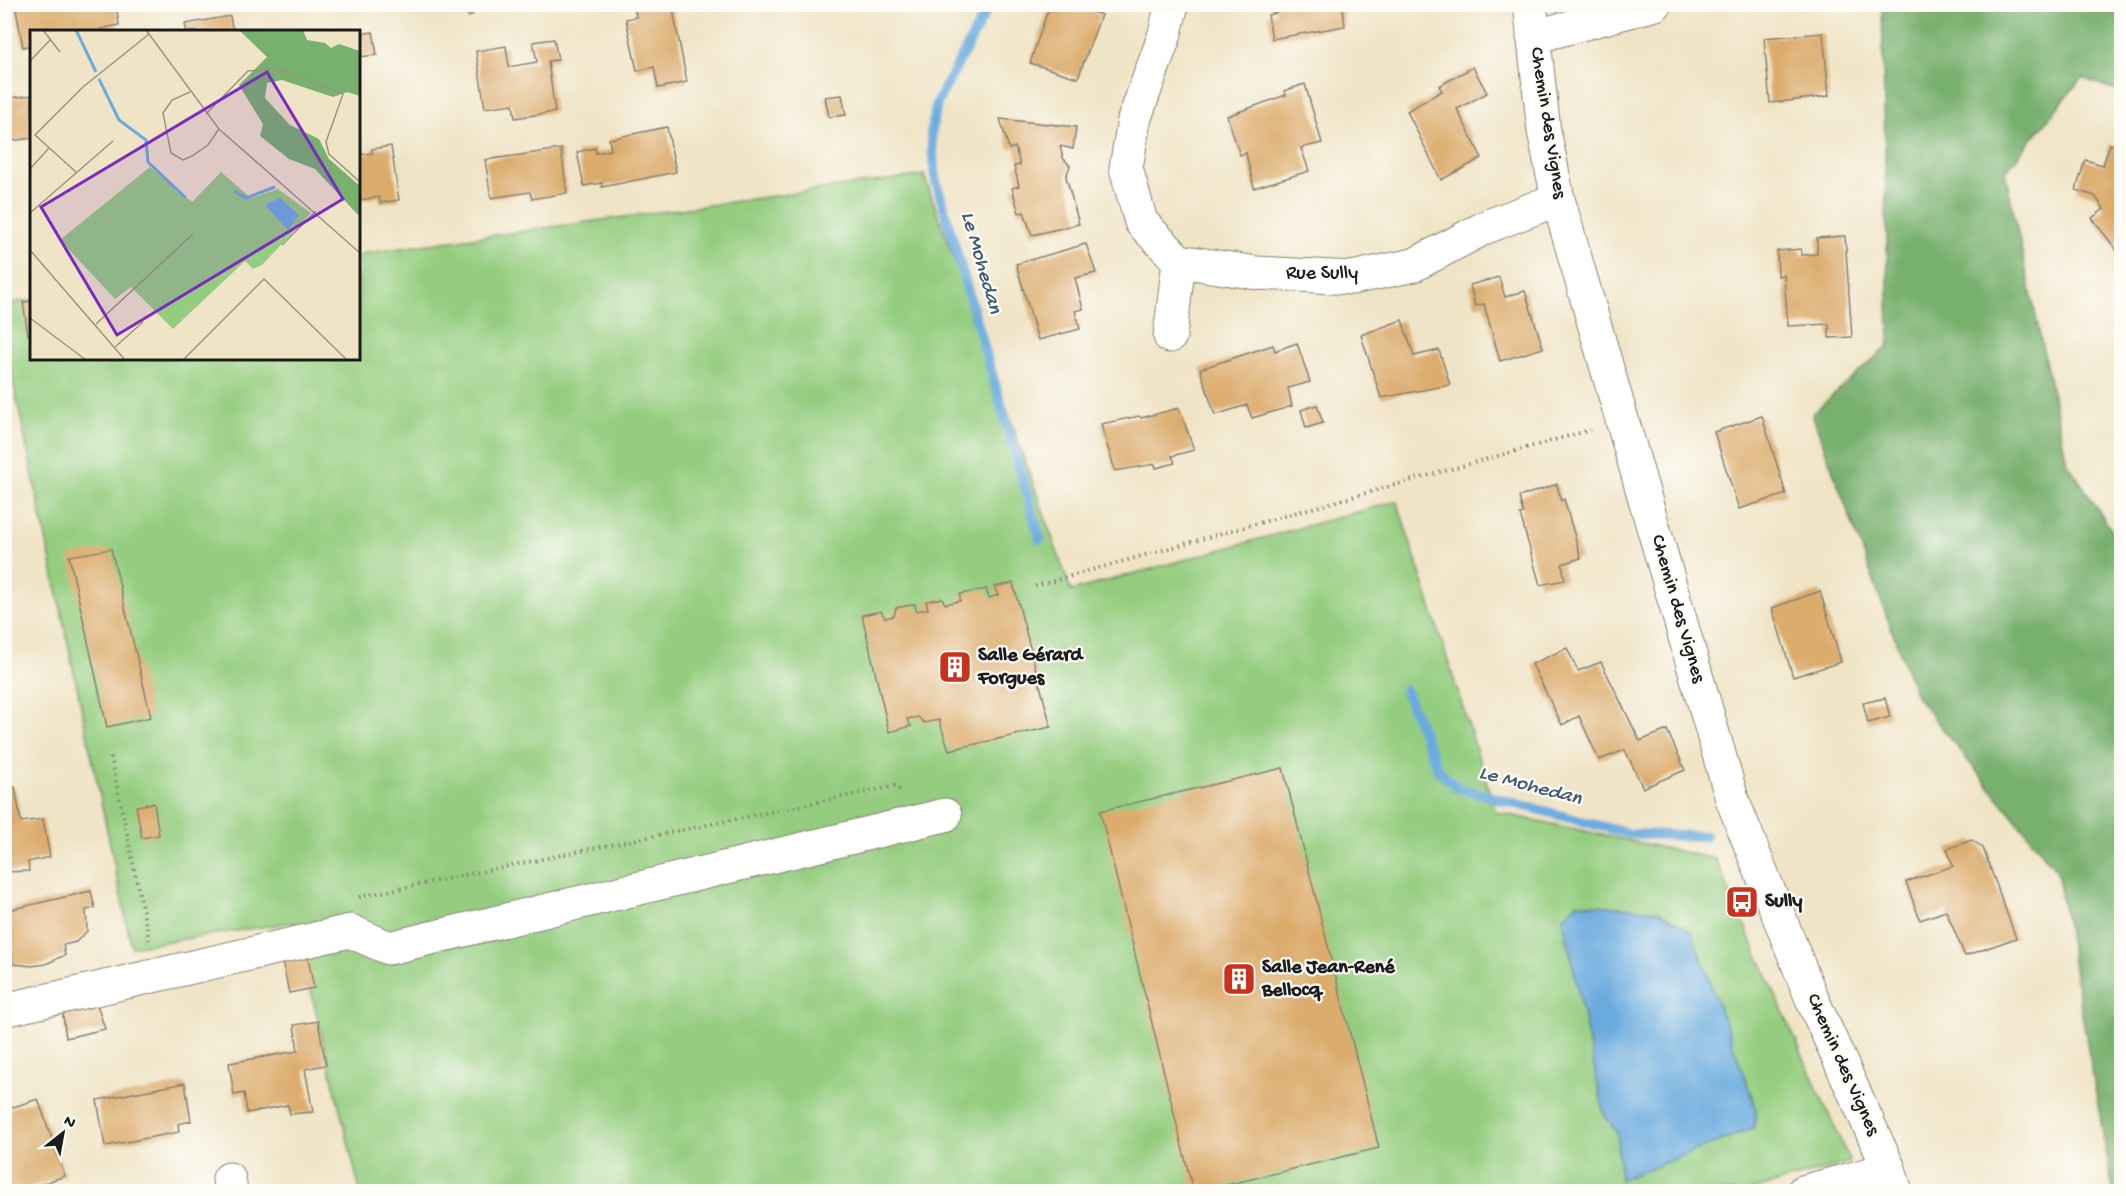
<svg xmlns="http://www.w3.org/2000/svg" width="2126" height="1196" viewBox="0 0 2126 1196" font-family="'Gochi Hand',sans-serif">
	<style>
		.green { fill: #95cd80; stroke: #58744e; stroke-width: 1.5 }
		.forest { fill: #78b06e; stroke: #4a6645; stroke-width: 1.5 }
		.water { fill: #6babde; stroke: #44647d; stroke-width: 1.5 }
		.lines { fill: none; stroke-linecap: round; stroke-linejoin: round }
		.stream { stroke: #6babde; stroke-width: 10 }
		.building { fill: #dcac6d }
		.minor-casing { stroke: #868071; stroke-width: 35 }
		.path { stroke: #868071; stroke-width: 4; stroke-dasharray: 1.5 4.5; stroke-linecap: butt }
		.minor { stroke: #fff; stroke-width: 33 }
		.labels { text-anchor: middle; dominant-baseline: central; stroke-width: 4.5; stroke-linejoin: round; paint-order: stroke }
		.street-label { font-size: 20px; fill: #1c1c1c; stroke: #fdfcf7 }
		.poi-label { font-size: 20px; font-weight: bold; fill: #1c1c1c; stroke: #fdfcf7; text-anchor: start }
		.water-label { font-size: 21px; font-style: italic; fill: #405c73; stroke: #fdfcf7 }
		.inset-river { fill: none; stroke: #6babde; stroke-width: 3 }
		.inset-road { fill: none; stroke: #9b9482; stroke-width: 1.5 }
		.view { fill: #7b2cbf; fill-opacity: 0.15; stroke: #7b2cbf; stroke-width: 3 }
		.inset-edge { fill: none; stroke: #1c1c1c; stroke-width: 3 }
	</style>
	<rect width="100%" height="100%" fill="#fdfcf7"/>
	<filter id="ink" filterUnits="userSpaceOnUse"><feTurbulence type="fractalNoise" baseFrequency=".0167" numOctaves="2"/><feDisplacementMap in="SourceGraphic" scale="12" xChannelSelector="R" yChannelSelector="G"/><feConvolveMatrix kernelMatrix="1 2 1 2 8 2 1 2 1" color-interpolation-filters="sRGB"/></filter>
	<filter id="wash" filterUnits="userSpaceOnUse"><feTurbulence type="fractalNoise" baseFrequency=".008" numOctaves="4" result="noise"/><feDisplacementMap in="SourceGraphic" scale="24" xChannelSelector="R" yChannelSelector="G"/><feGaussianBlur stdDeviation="1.35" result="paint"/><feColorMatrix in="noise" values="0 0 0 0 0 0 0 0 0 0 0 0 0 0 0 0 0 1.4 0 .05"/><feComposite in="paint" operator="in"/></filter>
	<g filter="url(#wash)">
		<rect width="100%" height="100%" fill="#f0e4c6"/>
		<polygon class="green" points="924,175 1071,591 1397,501 1496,812 1715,859 1850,1162 1745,1192 360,1191 294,922 132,947 131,944 5,343 4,304 31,300 32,358 358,358 359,254"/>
		<polygon class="forest" points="1882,5 2121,5 2121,92 2082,78 2005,172 2067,462 2121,545 2121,1191 2114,1191 2112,1185 2057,871 1916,696 1812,414 1889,345"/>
		<polygon class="water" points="1577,903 1658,911 1692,932 1756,1108 1754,1128 1620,1180 1617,1133 1604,1114 1563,918"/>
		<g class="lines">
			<g class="stream">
				<polyline points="990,4 937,103 931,135 935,178 1040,539"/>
				<polyline points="1405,690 1438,770 1458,788 1630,834 1705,836"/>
			</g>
		</g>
		<g id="blocks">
			<g class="building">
				<polygon points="15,4 116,4 119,25 100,29 100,32 32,32 32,45 23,47"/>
				<polygon points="461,4 486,4 469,17"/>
				<polygon points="634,4 672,4 687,82 658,88 654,67 637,71 626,19 636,17"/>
				<polygon points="1050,4 1095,4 1093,12 1101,15 1078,78 1030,63"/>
				<polygon points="1274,4 1342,4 1345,26 1272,39 1268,15 1276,13"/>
				<polygon points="230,16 233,32 187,32 185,24"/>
				<polygon points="373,32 377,55 358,57 358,34"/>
				<polygon points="1823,33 1829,96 1770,103 1764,38"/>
				<polygon points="554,39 558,60 548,61 555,112 515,118 513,104 485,108 476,51 506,46 509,67 537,62 533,42"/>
				<polygon points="1473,67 1487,93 1457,109 1482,158 1441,180 1407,111 1442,91 1439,86"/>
				<polygon points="1305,84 1322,143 1301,148 1309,171 1254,188 1246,153 1240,155 1227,116 1286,95 1284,91"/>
				<polygon points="32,95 32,138 4,142 4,99"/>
				<polygon points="842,95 846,115 829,117 825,97"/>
				<polygon points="1000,119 1076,127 1073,149 1060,146 1063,158 1070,166 1066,177 1079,224 1032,235 1024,212 1019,213 1012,188 1019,186 1014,166 1020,165 1015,147 1009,149"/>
				<polygon points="667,127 676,172 602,187 602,183 584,186 577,152 595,148 596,153 611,150 609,139"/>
				<polygon points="2110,144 2121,148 2121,256 2092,218 2104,209 2095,196 2076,190 2085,160 2103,165"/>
				<polygon points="391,146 399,200 380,203 379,197 360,200 358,155 372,153 372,149"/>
				<polygon points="561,149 567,193 532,199 530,192 491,198 485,160"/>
				<polygon points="1845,236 1852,337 1829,338 1829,324 1788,326 1784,275 1778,276 1777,251 1801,249 1801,255 1817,254 1817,238"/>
				<polygon points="1086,244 1096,273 1075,278 1083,309 1075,311 1080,329 1038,340 1016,264"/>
				<polygon points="1499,277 1505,297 1525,291 1543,348 1500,361 1484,304 1475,306 1470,285"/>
				<polygon points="32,301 32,335 28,335 23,302"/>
				<polygon points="1402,320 1414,356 1439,350 1450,385 1381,398 1361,335"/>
				<polygon points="1297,343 1310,382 1288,388 1292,406 1252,418 1247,405 1215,415 1200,369 1273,345 1275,351"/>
				<polygon points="1317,405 1323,423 1306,428 1301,410"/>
				<polygon points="1179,408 1194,450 1172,456 1175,463 1156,468 1155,464 1115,471 1101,424 1139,416 1141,418"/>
				<polygon points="1762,416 1786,494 1739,509 1714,432"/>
				<polygon points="1557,484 1561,501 1564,499 1581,558 1562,564 1565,580 1540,585 1520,514 1523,513 1519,497"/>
				<polygon points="111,549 151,717 107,727 69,556"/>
				<polygon points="1013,583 1051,727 949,750 939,720 924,723 918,717 907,719 911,726 889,732 862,615 881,611 885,618 894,616 896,608 915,604 916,611 928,609 926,601 942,598 945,604 960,601 960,594 986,589 989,598 998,595 994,587"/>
				<polygon points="1820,591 1841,662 1793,677 1772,608"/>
				<polygon points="1567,648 1578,671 1601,662 1640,741 1667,730 1685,770 1643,788 1625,750 1599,760 1579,716 1562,725 1532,664"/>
				<polygon points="1885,698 1890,717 1868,723 1863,703"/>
				<polygon points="1283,768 1379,1148 1202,1191 1193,1191 1100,811"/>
				<polygon points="15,787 21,822 43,819 50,857 28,862 29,871 4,872 4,788"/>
				<polygon points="154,803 159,835 142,838 136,806"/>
				<polygon points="1972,840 1983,848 2016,938 1965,956 1946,911 1920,920 1906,882 1953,866 1947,849"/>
				<polygon points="91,891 95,908 86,910 87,931 76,942 63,945 65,955 46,964 32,966 13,964 12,957 4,959 4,911"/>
				<polygon points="290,958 308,958 314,988 289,993 282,960"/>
				<polygon points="96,1001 105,1029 66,1038 62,1008"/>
				<polygon points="318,1021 326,1065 305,1069 313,1112 290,1114 288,1105 247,1113 244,1093 234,1095 229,1063 298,1051 294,1025"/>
				<polygon points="185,1083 191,1121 178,1124 179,1132 105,1146 97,1100"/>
				<polygon points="38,1099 65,1176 20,1191 9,1191 4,1176 4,1110"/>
			</g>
		</g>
	</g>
	<g filter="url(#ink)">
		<use href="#blocks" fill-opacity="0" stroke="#868071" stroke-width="1.5"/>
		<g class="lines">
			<g class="minor-casing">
				<g id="minor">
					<polyline points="1172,4 1164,37 1134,120 1126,168 1141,222 1179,261 1257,273 1352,278 1414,265 1486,227 1558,199"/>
					<polyline points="1530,4 1544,131 1558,199 1732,799 1812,999 1889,1169 1896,1192"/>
					<polyline points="1533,37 1655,4"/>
					<polyline points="1170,336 1179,261"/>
					<polyline points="4,1010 350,931 389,948 945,815"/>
					<polyline points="229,1179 231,1192"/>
					<polyline points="1803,1192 1889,1169"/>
				</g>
			</g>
			<g class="path">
				<polyline points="1035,586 1590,430"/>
				<polyline points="111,757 149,940"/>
				<polyline points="359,897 895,786 900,790"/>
			</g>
			<use href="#minor" class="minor"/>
		</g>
	</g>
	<defs>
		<g id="building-square" transform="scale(1.725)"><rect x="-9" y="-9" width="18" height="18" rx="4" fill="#c8321e" stroke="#fdfcf7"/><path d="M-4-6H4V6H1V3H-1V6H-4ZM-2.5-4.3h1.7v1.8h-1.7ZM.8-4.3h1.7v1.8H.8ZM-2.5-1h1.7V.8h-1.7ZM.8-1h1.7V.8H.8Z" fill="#fff"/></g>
		<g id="bus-square" transform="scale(1.725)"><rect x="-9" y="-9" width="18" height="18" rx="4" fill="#c8321e" stroke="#fdfcf7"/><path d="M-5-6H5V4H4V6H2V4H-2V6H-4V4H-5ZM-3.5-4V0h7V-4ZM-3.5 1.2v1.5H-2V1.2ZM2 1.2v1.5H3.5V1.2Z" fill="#fff"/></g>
	</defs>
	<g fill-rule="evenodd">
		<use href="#building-square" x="955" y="667"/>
		<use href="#bus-square" x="1742" y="902"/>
		<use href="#building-square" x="1239" y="979"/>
	</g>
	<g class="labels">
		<g class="street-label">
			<text transform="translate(1547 123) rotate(81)">Chemin des Vignes</text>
			<text x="1322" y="274">Rue Sully</text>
			<text transform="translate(1677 609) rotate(74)">Chemin des Vignes</text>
			<text transform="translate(1842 1065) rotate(66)">Chemin des Vignes</text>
		</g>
		<g class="poi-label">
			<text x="978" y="656">Salle Gérard<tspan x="978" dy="23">Forgues</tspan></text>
			<text x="1765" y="902">Sully</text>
			<text x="1262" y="968">Salle Jean-René<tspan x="1262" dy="23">Bellocq</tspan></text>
		</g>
		<g class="water-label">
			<text transform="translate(980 263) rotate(74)">Le Mohedan</text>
			<text transform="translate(1530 787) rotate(15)">Le Mohedan</text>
		</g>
	</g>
	<g transform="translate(30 30)">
		<rect width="330" height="330" fill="#f0e4c6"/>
		<path d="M120,137L162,172L191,142L221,168L248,159L281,183L232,235L223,239L215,231L143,299L101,257L85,269L30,210Z" fill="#95cd80"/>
		<path d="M209,0H273L277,10L295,13L301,18L309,14L330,21V66L317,62L303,67L252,50L237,53L235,68L260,95L289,109L299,129L330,156V187L285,139L259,129L230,106L233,94L209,55L237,27Z" fill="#78b06e"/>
		<path d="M250,168L269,185L258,200L235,175Z" fill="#6babde"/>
		<path class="inset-river" d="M46,0L66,42M69,49L89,90L116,110L118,132L156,168M204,161L216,168L245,157"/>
		<path class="inset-road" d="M13,0L30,22M116,0L189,99L330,223M0,31L20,10M160,62L142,70L133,83L141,123L153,130L162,126L178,115L189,99M176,84L218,41L249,39L313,64L296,112L299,124L330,152M0,139L19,118M46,142L5,105L53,57L119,4M0,183L83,111M252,215L286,181M0,220L95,330M0,288L56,330M66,294L163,204M85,317L113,292M153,330L234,249L317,330"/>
		<path class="view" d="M237,42L313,169L87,305L11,177Z"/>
		<rect width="330" height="330" class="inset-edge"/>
	</g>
	<rect width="2126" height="1196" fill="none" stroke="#fdfcf7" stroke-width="24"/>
	<g transform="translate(63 1133) rotate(31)" stroke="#fdfcf7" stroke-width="4.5" paint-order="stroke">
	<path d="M0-4.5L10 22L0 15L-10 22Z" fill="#1c1c1c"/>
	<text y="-9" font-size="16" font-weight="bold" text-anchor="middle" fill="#1c1c1c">N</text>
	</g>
</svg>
